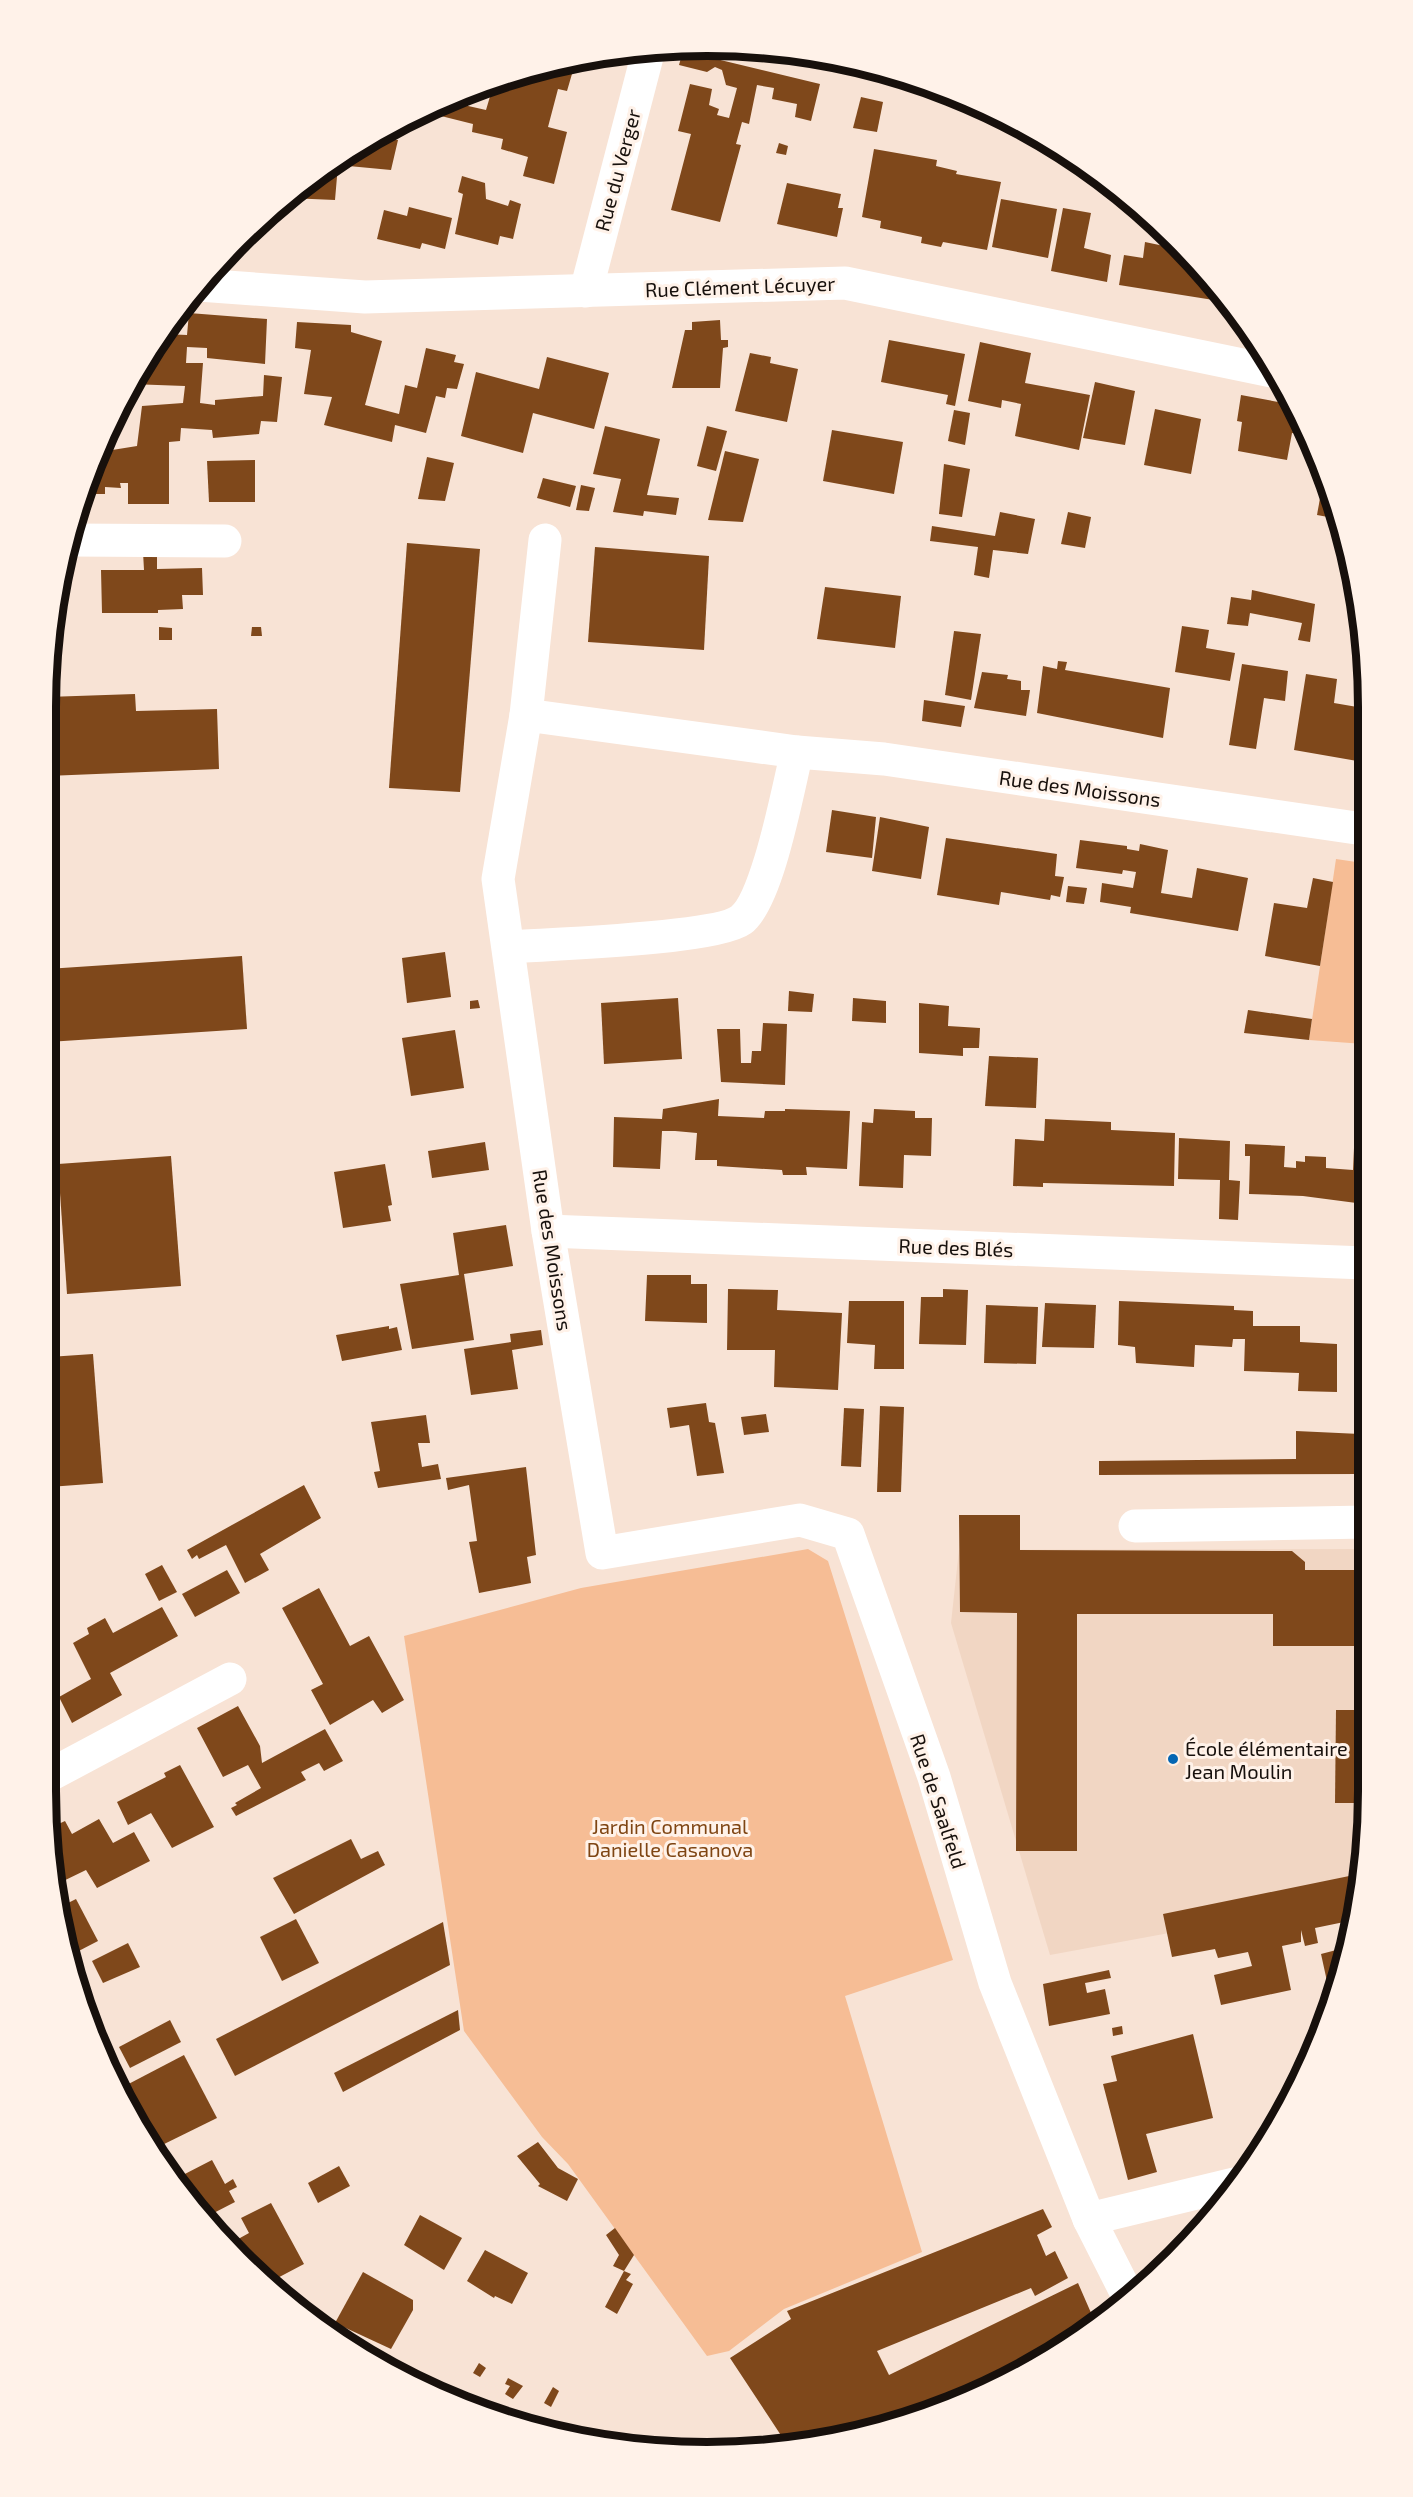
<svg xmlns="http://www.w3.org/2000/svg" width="1413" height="2497" viewBox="0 0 1413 2497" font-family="'Exo 2',sans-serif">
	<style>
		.built { fill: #f1d6c3 }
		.green { fill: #f6bd95 }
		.building { fill: #7f481b }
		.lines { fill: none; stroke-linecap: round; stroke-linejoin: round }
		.minor { stroke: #fff; stroke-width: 33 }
		.poi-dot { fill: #0466b3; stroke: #fff2e9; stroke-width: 2 }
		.labels { text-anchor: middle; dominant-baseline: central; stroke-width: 6; stroke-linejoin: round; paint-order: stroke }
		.street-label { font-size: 20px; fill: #17100c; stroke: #fff2e9 }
		.poi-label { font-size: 20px; fill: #17100c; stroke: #fff2e9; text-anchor: start }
		.park-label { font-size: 20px; fill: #7f4513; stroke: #fff2e9 }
		.rim { fill: none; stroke: #17100c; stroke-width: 8 }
	</style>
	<rect width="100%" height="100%" fill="#f8e3d5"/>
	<polygon class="built" points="1366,1549 1367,1833 1354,1899 1050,1955 951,1623 959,1550"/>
	<g class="green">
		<polygon points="1336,859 1363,863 1364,1044 1309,1040"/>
		<polygon points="808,1549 828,1561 953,1960 845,1996 922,2252 784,2309 729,2351 707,2356 568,2164 542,2137 464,2031 404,1636 581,1588"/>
	</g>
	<g class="building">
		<polygon points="683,51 820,84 811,121 795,117 797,104 772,99 774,88 757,85 749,124 742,122 736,144 741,145 720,222 671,210 691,134 678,131 690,84 712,89 709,105 719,109 717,115 729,118 737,88 726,85 722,70 715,67 707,72 679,65"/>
		<polygon points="561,63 574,67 567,91 558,89 548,127 567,132 554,184 523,176 528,157 501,149 503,139 472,132 473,124 421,111 446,101 486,110 494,83 536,67"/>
		<polygon points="861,97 883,102 877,132 853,128"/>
		<polygon points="374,138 398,140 391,170 338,165 335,200 289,198 304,181"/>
		<polygon points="779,143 788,146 786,155 776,153"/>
		<polygon points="874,149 937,160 936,166 957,171 956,174 1001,182 987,250 943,242 941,247 921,243 922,237 880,228 881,221 862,217"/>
		<polygon points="462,176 485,183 486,199 508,206 510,200 521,204 513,239 500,236 498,245 455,234 463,194 458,192"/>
		<polygon points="787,183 841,194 838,208 843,208 837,237 777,224"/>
		<polygon points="1001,199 1057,209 1048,258 992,247"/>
		<polygon points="409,207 452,218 445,249 422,243 420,249 377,239 384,210 407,216"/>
		<polygon points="1063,208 1091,213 1084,248 1111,255 1107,282 1051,271"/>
		<polygon points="1145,242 1183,250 1226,302 1119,285 1124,255 1143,258"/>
		<polygon points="189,313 267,319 265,364 207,358 207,348 187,347 186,363 203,363 200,403 215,405 215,400 263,396 264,375 282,377 277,422 261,421 259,434 213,438 212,430 181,428 180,441 169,442 169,504 128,504 128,483 120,483 121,488 105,487 105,494 80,494 108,433 106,451 137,446 142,406 183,403 185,386 130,384 164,334 187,335"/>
		<polygon points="720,320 721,340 728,340 728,347 723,348 720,388 672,388 685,330 692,330 692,322"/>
		<polygon points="297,322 351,325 351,332 382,341 365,405 399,414 405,385 417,388 426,348 456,355 454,362 464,364 457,389 447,388 445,398 436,396 426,433 395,425 392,442 324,425 332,397 304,394 311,350 295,348"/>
		<polygon points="889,340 965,354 955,406 946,404 948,395 881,382"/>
		<polygon points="980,342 1031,353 1025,383 1090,395 1079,450 1015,436 1021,404 1002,400 1001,408 968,401"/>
		<polygon points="750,353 771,357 770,363 798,369 787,422 735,411"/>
		<polygon points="547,357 609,373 594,429 533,413 523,453 461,436 476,372 539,389"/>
		<polygon points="1095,382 1135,391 1125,445 1083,438"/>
		<polygon points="1241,395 1289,404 1301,430 1301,434 1292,433 1287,460 1238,451 1242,422 1237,421"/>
		<polygon points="1155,409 1201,419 1191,474 1144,465"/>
		<polygon points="954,410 970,413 965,445 948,441"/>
		<polygon points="605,426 660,439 647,495 679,498 676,515 644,511 643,516 613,512 621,479 593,474"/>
		<polygon points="707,426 727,431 716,471 697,466"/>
		<polygon points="832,430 903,442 894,494 823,481"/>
		<polygon points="725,451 759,459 743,522 708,520"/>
		<polygon points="427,457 454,463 445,501 418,499"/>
		<polygon points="255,460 255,502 209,502 207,461"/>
		<polygon points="944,464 970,469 962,517 939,514"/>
		<polygon points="1324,476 1333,494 1339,519 1317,515"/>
		<polygon points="543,478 576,486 570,507 537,498"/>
		<polygon points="581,485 595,488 589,511 576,510"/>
		<polygon points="1000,512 1035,519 1028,554 993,550 989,578 974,575 978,547 930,541 932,526 995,536"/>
		<polygon points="1068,512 1091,517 1085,548 1061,544"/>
		<polygon points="407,543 480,549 460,792 389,788"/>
		<polygon points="595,547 709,556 704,650 588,642"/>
		<polygon points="143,552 157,552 157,569 202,568 203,595 182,595 183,609 158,610 158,613 102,613 101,570 144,570"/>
		<polygon points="825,587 901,596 895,648 817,639"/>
		<polygon points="1252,590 1315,604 1310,642 1298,640 1302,623 1250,613 1248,626 1227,624 1231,597 1251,600"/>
		<polygon points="1182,626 1209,630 1206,648 1235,653 1230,681 1175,672"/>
		<polygon points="159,627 172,628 172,640 159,640"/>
		<polygon points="252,627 261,627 262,636 251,636"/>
		<polygon points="954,631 981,634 971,700 945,695"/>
		<polygon points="1058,661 1067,662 1065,670 1170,688 1163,738 1037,713 1043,666 1057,669"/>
		<polygon points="1242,664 1288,671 1285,701 1264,698 1256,749 1229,745"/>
		<polygon points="982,672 1008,675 1007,679 1021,681 1021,690 1030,690 1026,716 974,708"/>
		<polygon points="1306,674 1337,679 1334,703 1363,708 1363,762 1294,750"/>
		<polygon points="135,694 136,711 217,709 219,769 47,776 47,697"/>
		<polygon points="924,700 965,706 961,727 922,721"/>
		<polygon points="832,810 876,817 872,858 826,852"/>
		<polygon points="880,817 929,827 921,879 872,871"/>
		<polygon points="946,838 1057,854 1055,876 1064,877 1060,897 1051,895 1050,900 1001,892 999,905 937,895"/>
		<polygon points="1080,840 1127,846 1127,849 1139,851 1140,844 1168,850 1161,893 1192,898 1197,868 1248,878 1238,931 1130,913 1131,907 1100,902 1102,883 1133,888 1136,872 1123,870 1122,874 1076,868"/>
		<polygon points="1313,878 1333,882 1320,966 1265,956 1274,903 1307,908"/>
		<polygon points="1068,886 1087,888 1084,904 1066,902"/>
		<polygon points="445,952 451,997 407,1003 402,958"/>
		<polygon points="242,956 247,1029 48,1042 47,969"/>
		<polygon points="789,991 814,994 812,1012 788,1011"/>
		<polygon points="678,998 682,1059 604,1064 601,1003"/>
		<polygon points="853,998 886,1001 886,1023 852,1021"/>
		<polygon points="478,1000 480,1008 470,1009 470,1001"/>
		<polygon points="919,1003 949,1006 948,1026 980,1028 979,1048 963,1048 963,1056 919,1053"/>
		<polygon points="1248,1010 1312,1019 1309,1040 1244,1033"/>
		<polygon points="763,1023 787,1024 785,1085 721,1082 717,1029 740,1029 741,1063 751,1063 752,1051 761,1051"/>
		<polygon points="455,1030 464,1088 411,1096 402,1038"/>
		<polygon points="989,1056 1038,1058 1036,1108 985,1106"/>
		<polygon points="719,1099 718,1116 764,1118 765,1111 785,1111 785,1109 850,1111 847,1169 806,1167 807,1175 783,1175 782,1170 717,1166 717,1160 695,1160 697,1133 675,1131 662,1131 660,1169 613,1167 614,1117 662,1119 663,1109"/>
		<polygon points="874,1109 915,1111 915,1118 932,1118 931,1156 904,1155 903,1188 859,1186 862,1122 873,1123"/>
		<polygon points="1045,1119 1111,1122 1111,1130 1175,1133 1174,1186 1043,1183 1043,1187 1013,1186 1015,1139 1044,1141"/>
		<polygon points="1179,1138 1230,1141 1229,1180 1240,1181 1238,1220 1219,1219 1220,1180 1178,1179"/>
		<polygon points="485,1142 489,1170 432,1178 428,1151"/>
		<polygon points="1245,1144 1285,1146 1284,1167 1296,1168 1296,1161 1305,1162 1305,1156 1326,1157 1326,1168 1353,1170 1354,1148 1364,1149 1364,1204 1303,1196 1249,1194 1250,1156 1245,1156"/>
		<polygon points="171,1156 181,1286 67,1294 58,1164"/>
		<polygon points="385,1164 392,1205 388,1206 391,1221 343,1228 334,1172"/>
		<polygon points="506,1225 513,1266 464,1274 474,1340 412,1349 400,1284 459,1275 453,1233"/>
		<polygon points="647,1275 691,1275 691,1284 707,1284 707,1323 645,1321"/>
		<polygon points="728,1289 778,1290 777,1310 842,1313 838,1390 774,1387 775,1350 727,1350"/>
		<polygon points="943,1289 968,1290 966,1345 919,1344 921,1297 943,1297"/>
		<polygon points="849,1301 904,1301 904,1369 874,1369 875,1345 847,1343"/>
		<polygon points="1119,1301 1234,1306 1234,1310 1253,1311 1253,1326 1300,1326 1300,1342 1337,1344 1337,1392 1298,1391 1299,1373 1244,1371 1245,1339 1233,1339 1232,1347 1195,1345 1194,1367 1136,1363 1135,1347 1118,1345"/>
		<polygon points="1045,1303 1096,1305 1094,1348 1042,1347"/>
		<polygon points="986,1305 1038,1307 1036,1364 984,1363"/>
		<polygon points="389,1326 389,1329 397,1327 402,1350 342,1361 336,1335"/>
		<polygon points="541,1330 543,1345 512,1350 518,1389 471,1395 464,1349 511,1342 510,1334"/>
		<polygon points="93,1354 103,1483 49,1487 49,1357"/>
		<polygon points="1363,1358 1365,1358 1365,1376 1362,1376"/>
		<polygon points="706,1403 709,1422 715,1423 724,1473 697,1476 689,1425 670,1428 667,1408"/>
		<polygon points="880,1406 904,1407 901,1492 877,1492"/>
		<polygon points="844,1408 864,1409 861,1467 841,1466"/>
		<polygon points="766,1414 769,1432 744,1435 741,1417"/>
		<polygon points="426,1415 430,1443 418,1443 422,1467 438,1464 441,1479 378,1488 374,1472 380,1471 371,1422"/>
		<polygon points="1296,1431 1360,1434 1360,1474 1099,1475 1099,1461 1296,1459"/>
		<polygon points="526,1467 536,1555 527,1557 531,1583 479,1593 469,1542 477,1541 469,1485 448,1490 446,1478"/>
		<polygon points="304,1485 321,1518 260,1554 269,1570 245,1583 226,1545 199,1559 197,1555 192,1559 187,1550"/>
		<polygon points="959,1515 1020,1515 1020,1550 1292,1551 1305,1562 1305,1570 1366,1570 1366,1646 1273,1646 1273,1614 1077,1614 1077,1851 1016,1851 1017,1613 960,1612"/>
		<polygon points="162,1565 177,1592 159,1601 145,1574"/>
		<polygon points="227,1570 240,1593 195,1617 182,1594"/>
		<polygon points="319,1588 350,1646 369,1636 404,1700 382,1713 373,1700 330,1725 311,1690 323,1684 282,1608"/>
		<polygon points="162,1607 178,1636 110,1673 122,1695 72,1723 59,1697 91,1679 73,1643 89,1634 87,1628 105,1618 113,1633"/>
		<polygon points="238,1706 260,1746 262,1763 325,1729 343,1761 324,1771 319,1763 301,1772 306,1780 236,1816 231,1808 237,1805 235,1803 261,1788 248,1765 223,1777 197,1728"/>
		<polygon points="1336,1710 1366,1710 1366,1803 1335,1803"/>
		<polygon points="50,1729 56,1742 50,1745"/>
		<polygon points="180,1765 214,1827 172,1848 151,1813 128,1825 117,1802 166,1777 164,1773"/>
		<polygon points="99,1819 113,1843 134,1832 150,1861 97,1888 86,1870 53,1886 51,1845 59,1840 52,1827 65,1821 72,1834"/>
		<polygon points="351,1839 361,1859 378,1851 385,1865 294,1914 273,1878"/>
		<polygon points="1359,1874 1349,1921 1315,1928 1318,1943 1305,1946 1301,1930 1301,1942 1282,1946 1291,1990 1221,2005 1214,1975 1252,1966 1248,1952 1218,1958 1215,1949 1172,1957 1163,1914"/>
		<polygon points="76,1899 98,1941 69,1956 58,1908"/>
		<polygon points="296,1919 319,1963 282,1981 260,1937"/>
		<polygon points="443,1922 450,1965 235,2076 216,2039"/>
		<polygon points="128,1943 140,1967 103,1983 92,1961"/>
		<polygon points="1344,1948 1333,2003 1332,2004 1321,1954"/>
		<polygon points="73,1967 90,2001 81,2005 72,1968"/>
		<polygon points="1109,1970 1111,1978 1085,1983 1087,1993 1105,1989 1110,2014 1049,2026 1043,1984"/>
		<polygon points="458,2010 460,2030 343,2092 334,2073"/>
		<polygon points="170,2020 181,2042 130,2068 119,2047"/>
		<polygon points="1122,2026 1123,2034 1113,2036 1112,2028"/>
		<polygon points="1193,2034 1213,2118 1146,2134 1157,2172 1128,2180 1103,2084 1117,2081 1111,2056"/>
		<polygon points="184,2055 217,2118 154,2149 117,2090"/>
		<polygon points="538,2142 558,2168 578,2179 567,2201 538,2186 540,2184 517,2156"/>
		<polygon points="212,2160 225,2184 233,2179 237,2187 229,2191 235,2202 204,2218 194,2208 179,2177"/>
		<polygon points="339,2166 350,2186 318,2203 308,2183"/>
		<polygon points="271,2203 304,2264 268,2283 240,2260 231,2243 249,2233 241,2218"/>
		<polygon points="1043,2209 1052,2227 1037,2235 1046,2256 1055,2251 1068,2278 1035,2296 1031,2288 877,2351 889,2375 1078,2283 1095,2322 1038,2363 959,2402 836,2439 788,2446 730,2358 791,2319 787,2311"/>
		<polygon points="420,2215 462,2238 444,2270 404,2245"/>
		<polygon points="615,2228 634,2255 624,2271 613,2266 619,2255 606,2235"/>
		<polygon points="485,2250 528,2273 512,2304 495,2296 494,2298 467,2281"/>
		<polygon points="1175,2256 1158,2273 1154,2264"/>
		<polygon points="624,2271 631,2274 626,2280 633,2284 617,2314 605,2307"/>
		<polygon points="363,2272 413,2300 413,2310 391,2349 335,2323"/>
		<polygon points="278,2284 297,2294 293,2303 273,2286"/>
		<polygon points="479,2363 486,2368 480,2377 473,2373"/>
		<polygon points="508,2378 523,2386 513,2399 505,2394 510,2386 505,2384"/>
		<polygon points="553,2387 559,2391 551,2407 544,2403"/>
		<polygon points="469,2396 498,2410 501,2405 533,2423 530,2427 465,2403"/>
		<polygon points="551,2426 558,2429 556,2434 548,2432"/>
		<polygon points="736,2441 756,2450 732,2450"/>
	</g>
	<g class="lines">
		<g class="minor">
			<polyline points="199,285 365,297 845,283 1272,371"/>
			<polyline points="586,291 649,49"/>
			<polyline points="71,540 225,541"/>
			<polyline points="526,715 545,540"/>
			<path d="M509,947C550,944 715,939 741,920C768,900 788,788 797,752"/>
			<polyline points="548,1231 1365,1263"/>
			<polyline points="1135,1526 1366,1522"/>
			<polyline points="50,1775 230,1679"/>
			<polyline points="1089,2219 1234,2184"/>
			<polyline points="1129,2298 1089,2219 995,1983 934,1777 848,1534 800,1520 602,1553 548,1231 498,879 526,715 797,752 884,759 1363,829"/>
		</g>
	</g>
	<circle class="poi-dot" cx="1173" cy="1759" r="6"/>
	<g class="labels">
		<g class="street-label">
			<text transform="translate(617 170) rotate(-75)">Rue du Verger</text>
			<text transform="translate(740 286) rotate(-2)">Rue Clément Lécuyer</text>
			<text transform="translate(1080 788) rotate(8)">Rue des Moissons</text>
			<text transform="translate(956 1247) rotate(2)">Rue des Blés</text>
			<text transform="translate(553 1250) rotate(81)">Rue des Moissons</text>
			<text transform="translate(939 1801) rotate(72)">Rue de Saalfeld</text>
		</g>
		<g class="poi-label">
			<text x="1185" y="1748">École élémentaire<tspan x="1185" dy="23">Jean Moulin</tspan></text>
		</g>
		<g class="park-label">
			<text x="670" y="1826">Jardin Communal<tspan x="670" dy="23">Danielle Casanova</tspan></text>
		</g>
	</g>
	<path d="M0 0H1413V2497H0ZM707 56H707A651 651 0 0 1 1358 707V1791A651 651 0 0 1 707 2442H707A651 651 0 0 1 56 1791V707A651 651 0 0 1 707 56Z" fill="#fff2e9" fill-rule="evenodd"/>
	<path class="rim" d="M707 56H707A651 651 0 0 1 1358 707V1791A651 651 0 0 1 707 2442H707A651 651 0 0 1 56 1791V707A651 651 0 0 1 707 56Z"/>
</svg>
